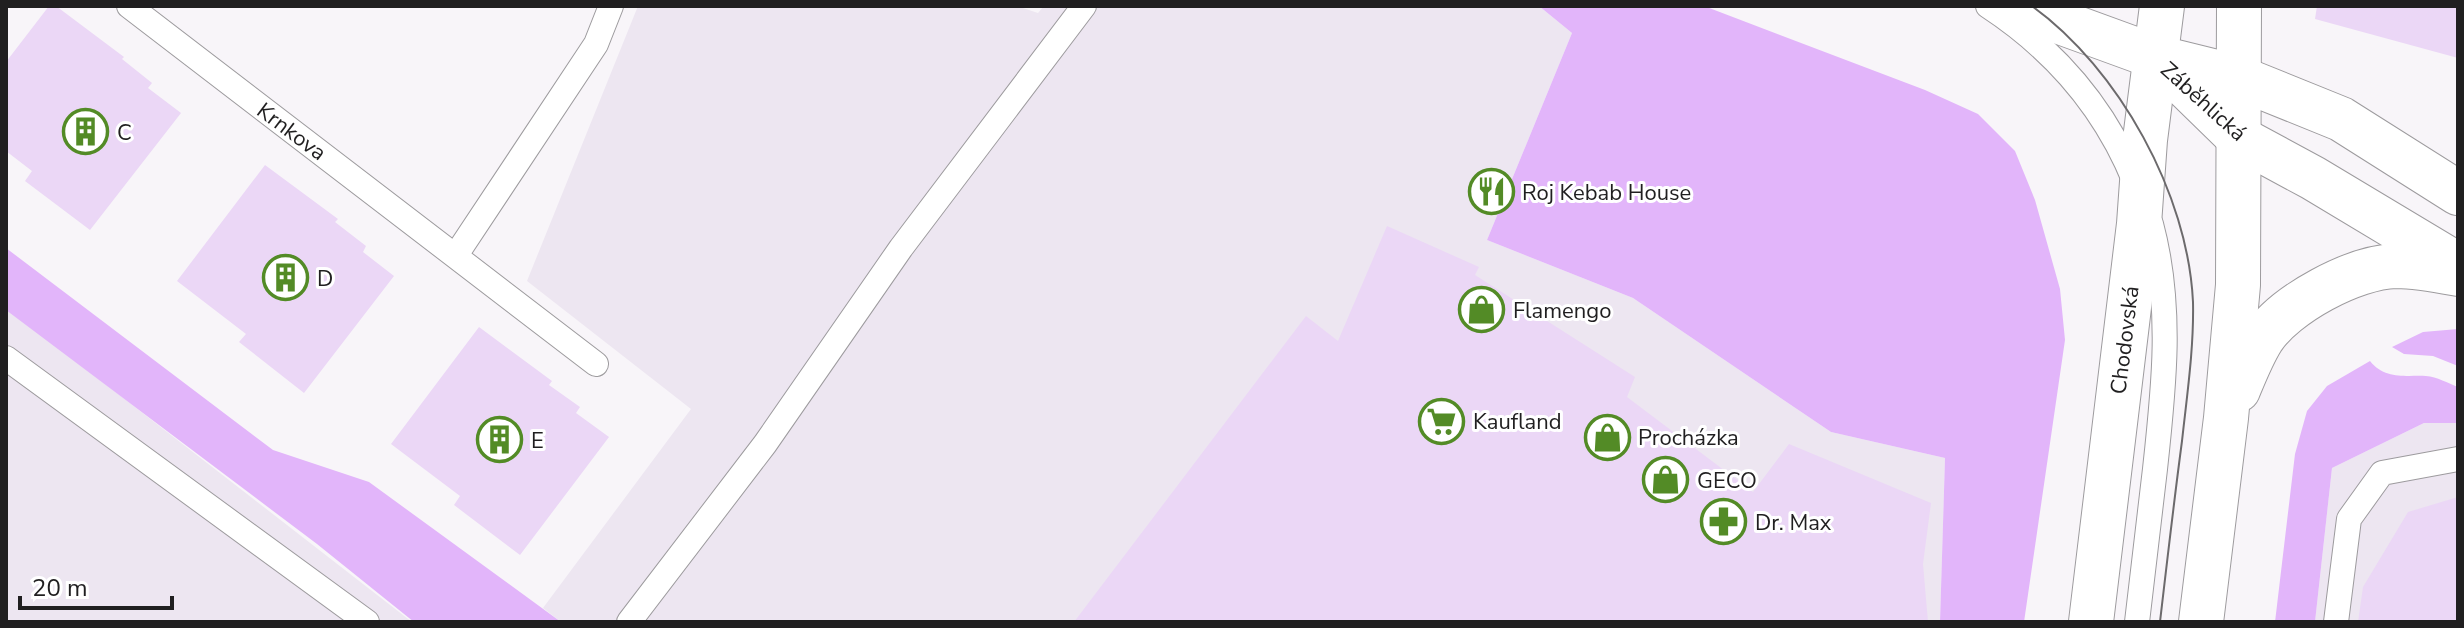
<svg xmlns="http://www.w3.org/2000/svg" width="2464" height="628" font-family="'Nunito Sans',sans-serif">
	<style>
		.built { fill: #ede6f1 }
		.green { fill: #e2b5fa }
		.building { fill: #ebd7f6 }
		.lines { fill: none; stroke-linecap: round; stroke-linejoin: round }
		.lane-casing { stroke: #9d9b9e; stroke-width: 26 }
		.secondary-casing { stroke: #9d9b9e; stroke-width: 46 }
		.lane { stroke: #fff; stroke-width: 24 }
		.secondary { stroke: #fff; stroke-width: 44 }
		.tram { stroke: #6c6a6c; stroke-width: 2 }
		.labels { text-anchor: middle; stroke-width: 6; stroke-linejoin: round; paint-order: stroke }
		.street-label { font-size: 22px; fill: #201f20; stroke: #fff }
		.poi-label { font-size: 22px; fill: #201f20; stroke: #fff; text-anchor: start }
	</style>
	<rect width="100%" height="100%" fill="#f8f5f9"/>
	<g class="built">
		<polygon points="638,6 1017,6 1038,13 1044,6 1539,6 1572,33 1487,240 1633,298 1831,432 1945,458 1940,622 561,622 543,608 691,409 527,281"/>
		<polygon points="6,307 412,622 6,622"/>
		<polygon points="2424,423 2458,423 2458,622 2315,622 2332,468"/>
	</g>
	<g class="green">
		<polygon points="1539,6 1704,6 1925,90 1978,114 2015,151 2035,200 2060,289 2065,340 2024,622 1940,622 1945,458 1831,432 1633,298 1487,240 1572,33"/>
		<polygon points="6,248 273,450 369,482 561,622 414,622 317,544 6,310"/>
		<polygon points="2458,329 2458,366 2433,356 2404,354 2392,347 2423,332"/>
		<path d="M 2370,361 C 2385,380 2406,375 2426,376 C 2437,377 2448,383 2458,387 L 2458,423 L 2424,423 L 2332,468 L 2315,622 L 2275,622 L 2295,454 L 2307,411 L 2327,386 Z"/>
	</g>
	<g class="building">
		<polygon points="49,6 56,6 124,57 122,59 152,83 148,88 181,113 90,230 25,181 32,171 6,151 6,62"/>
		<polygon points="2317,6 2458,6 2458,58 2315,19"/>
		<polygon points="265,165 338,219 335,222 366,246 363,252 394,276 304,393 239,342 246,334 177,281"/>
		<polygon points="1387,226 1479,267 1475,275 1635,377 1627,397 1753,492 1789,444 1931,503 1923,564 1928,622 1074,622 1306,316 1338,341"/>
		<polygon points="479,327 552,381 549,385 580,407 576,413 609,437 520,555 454,505 460,496 391,444"/>
		<polygon points="2458,497 2458,622 2358,622 2363,587 2408,512"/>
	</g>
	<g class="lines">
		<defs>
			<g id="lane">
				<polyline points="129,6 596,364"/>
				<path d="M 1988,6 C 2055,50 2105,108 2135,182"/>
				<polyline points="456,255 596,44 611,6"/>
				<polyline points="6,358 367,622"/>
				<polyline points="629,622 765,444 901,248 1084,6"/>
				<path d="M 2137,622 C 2143,571 2149,520 2155,469 C 2164,387 2173,306 2151,224"/>
				<polyline points="2336,622 2349,519 2382,473 2458,459"/>
			</g>
			<g id="secondary">
				<polyline points="2024,6 2049,18 2156,57 2237,77 2341,119 2458,193"/>
				<polyline points="2158,59 2239,138 2313,178 2458,265"/>
				<path d="M 2238,390 C 2245,373 2252,355 2262,339 C 2285,304 2354,267 2396,266 C 2417,266 2437,270 2458,274"/>
				<polyline points="2091,622 2139,224 2145,140 2162,6"/>
				<polyline points="2201,622 2226,418 2238,285 2239,6"/>
			</g>
		</defs>
		<use href="#lane" class="lane-casing"/>
		<use href="#secondary" class="secondary-casing"/>
		<use href="#lane" class="lane"/>
		<use href="#secondary" class="secondary"/>
		<path class="tram" d="M 2032,6 C 2119,69 2188,194 2193,302 C 2194,348 2187,395 2182,441 C 2174,501 2167,562 2160,622"/>
	</g>
	<defs>
		<symbol id="building-ring" viewBox="-11 -11 22 22"><circle r="9.5" fill="#fff" stroke="#538b26" stroke-width="1.5"/><path d="M-4-6H4V6H1V3H-1V6H-4ZM-2.5-4.3h1.7v1.8h-1.7ZM.8-4.3h1.7v1.8H.8ZM-2.5-1h1.7V.8h-1.7ZM.8-1h1.7V.8H.8Z" fill="#538b26"/></symbol>
		<symbol id="restaurant-ring" viewBox="-11 -11 22 22"><circle r="9.5" fill="#fff" stroke="#538b26" stroke-width="1.5"/><path d="M-5-6h1v4h1v-4h1v4h1v-4h1v5L-1.5 .5V6h-2V.5L-5-1ZM5-6V6H3V1.5H1.5Q1.5-4 5-6Z" fill="#538b26"/></symbol>
		<symbol id="shop-ring" viewBox="-11 -11 22 22"><circle r="9.5" fill="#fff" stroke="#538b26" stroke-width="1.5"/><path d="M-5-2.5h2.3a2.7 3.5 0 0 1 5.4 0H5L5.5 6h-11ZM-1.5-2.5h3a1.5 2.3 0 0 0-3 0Z" fill="#538b26"/></symbol>
		<symbol id="supermarket-ring" viewBox="-11 -11 22 22"><circle r="9.5" fill="#fff" stroke="#538b26" stroke-width="1.5"/><path d="M-6-5.5h2.5l.6 2H6L4.5 2H-2.5L-4.4-4H-6ZM-1.5 3.2a1.3 1.3 0 1 0 .1 0ZM3 3.2a1.3 1.3 0 1 0 .1 0Z" fill="#538b26"/></symbol>
		<symbol id="pharmacy-ring" viewBox="-11 -11 22 22"><circle r="9.5" fill="#fff" stroke="#538b26" stroke-width="1.5"/><path d="M-2-6h4v4h4v4h-4v4h-4v-4h-4v-4h4Z" fill="#538b26"/></symbol>
	</defs>
	<g fill-rule="evenodd">
		<use href="#building-ring" x="60" y="106" width="51" height="51"/>
		<use href="#restaurant-ring" x="1466" y="166" width="51" height="51"/>
		<use href="#building-ring" x="260" y="252" width="51" height="51"/>
		<use href="#shop-ring" x="1456" y="284" width="51" height="51"/>
		<use href="#supermarket-ring" x="1416" y="396" width="51" height="51"/>
		<use href="#shop-ring" x="1582" y="412" width="51" height="51"/>
		<use href="#building-ring" x="474" y="414" width="51" height="51"/>
		<use href="#shop-ring" x="1640" y="454" width="51" height="51"/>
		<use href="#pharmacy-ring" x="1698" y="496" width="51" height="51"/>
	</g>
	<g class="labels">
		<g class="street-label">
			<text transform="translate(2204 101) rotate(42)" y="8">Záběhlická</text>
			<text transform="translate(292 131) rotate(37)" y="8">Krnkova</text>
			<text transform="translate(2124 340) rotate(-83)" y="8">Chodovská</text>
		</g>
		<g class="poi-label">
			<text x="117" y="140">C</text>
			<text x="1522" y="200">Roj Kebab House</text>
			<text x="317" y="286">D</text>
			<text x="1513" y="318">Flamengo</text>
			<text x="1473" y="429">Kaufland</text>
			<text x="1638" y="445">Procházka</text>
			<text x="531" y="448">E</text>
			<text x="1697" y="488">GECO</text>
			<text x="1755" y="530">Dr. Max</text>
		</g>
	</g>
	<rect width="2464" height="628" fill="none" stroke="#201f20" stroke-width="16"/>
	<path d="M20 596v12h152v-12" fill="none" stroke="#201f20" stroke-width="4"/>
	<text x="32" y="596" font-size="24" fill="#201f20" stroke="#ffffff" stroke-width="6" paint-order="stroke">20 m</text>
</svg>
